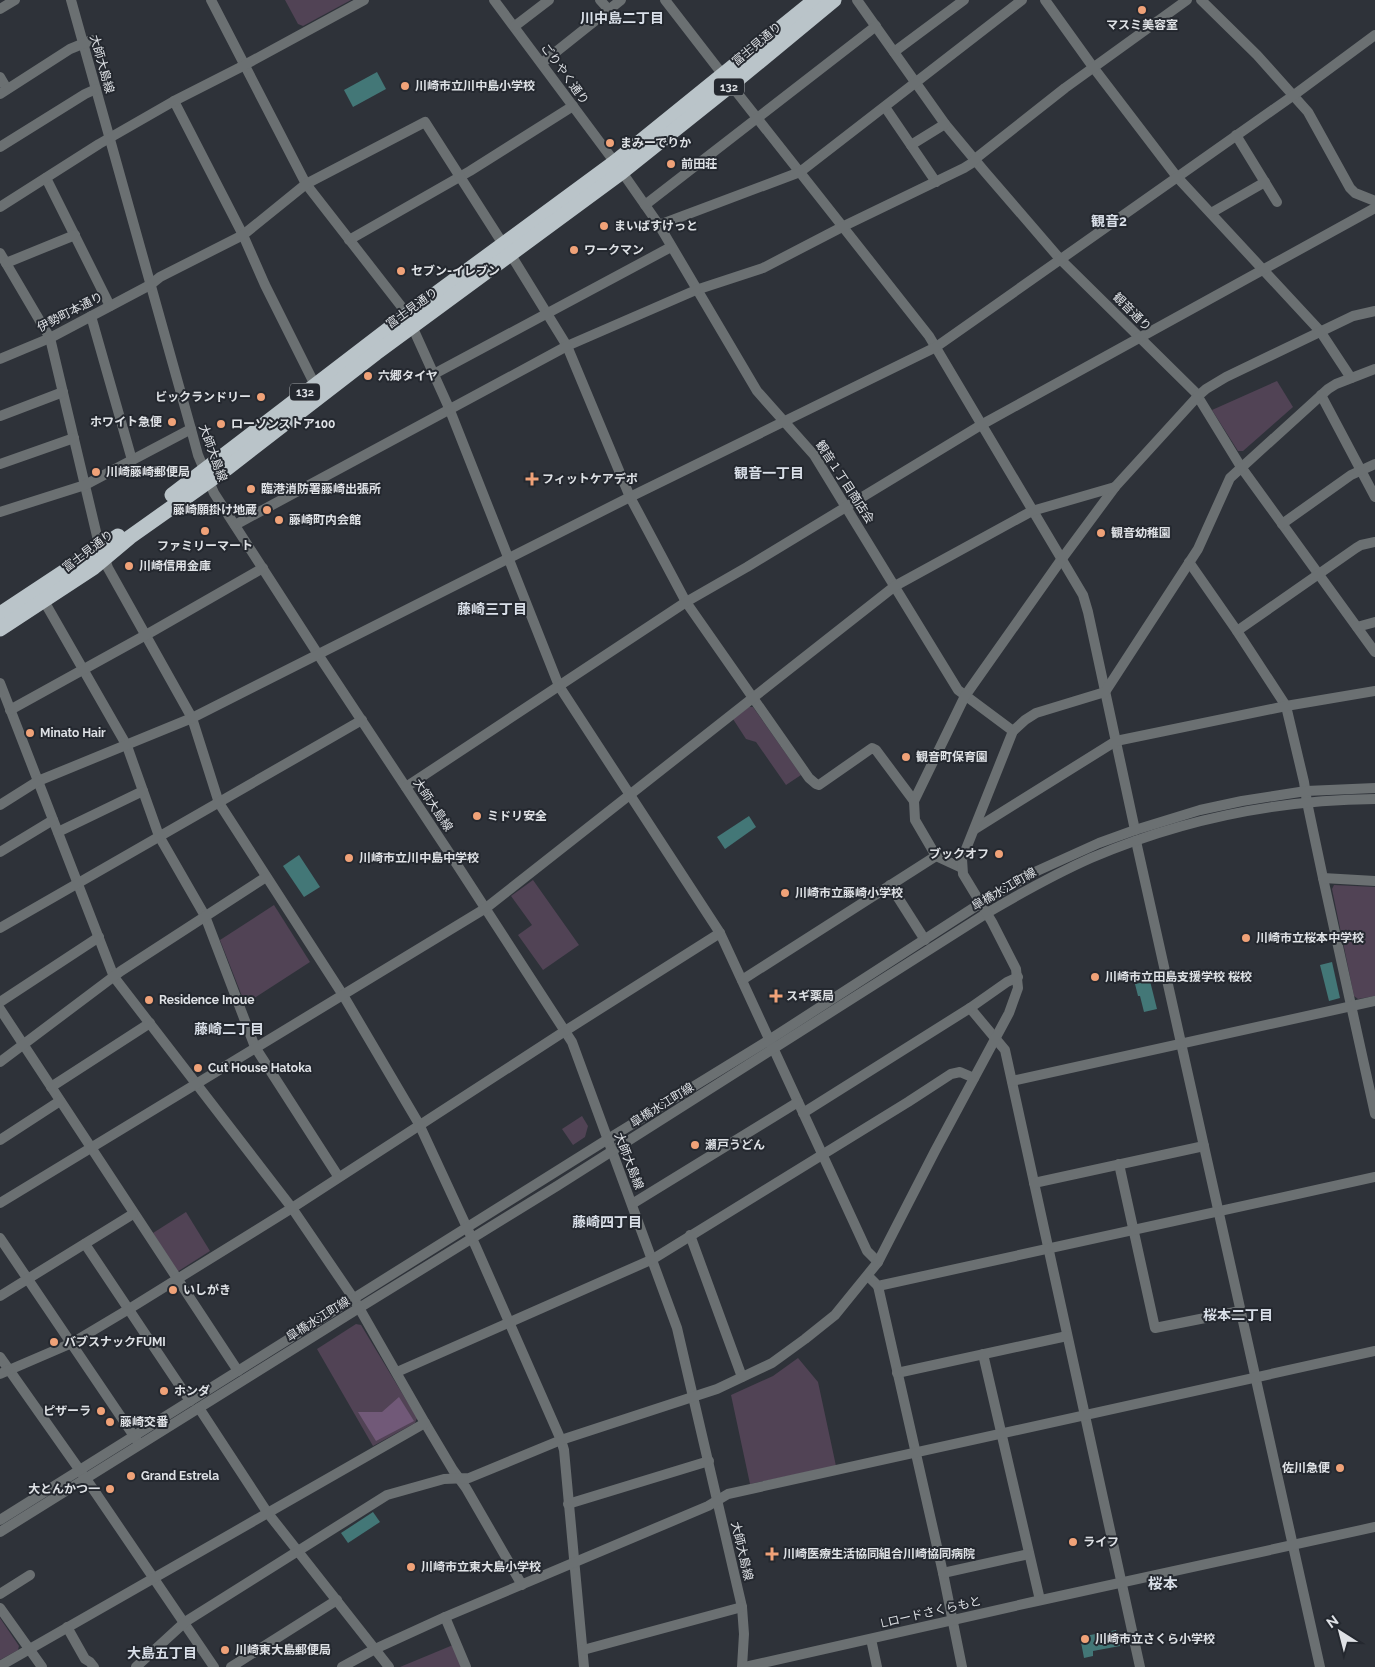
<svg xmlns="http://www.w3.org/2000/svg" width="1375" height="1667" font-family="Raleway,'Noto Sans JP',sans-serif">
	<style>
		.green { fill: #514355 }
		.forest { fill: #715978 }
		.water { fill: #437777 }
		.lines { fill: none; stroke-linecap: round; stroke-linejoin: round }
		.minor { stroke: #6b7072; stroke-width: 10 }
		.highway { stroke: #bac4c9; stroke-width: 15 }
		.poi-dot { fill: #f0a278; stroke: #24282f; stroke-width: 2 }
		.labels { text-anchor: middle; stroke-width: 4; stroke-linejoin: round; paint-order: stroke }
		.shield { fill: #24282f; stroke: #a6aaae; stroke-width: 1 }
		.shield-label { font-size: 11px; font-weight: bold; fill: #dee1e5 }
		.poi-label { font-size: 12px; font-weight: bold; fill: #dee1e5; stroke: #24282f; text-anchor: start }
		.street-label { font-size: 12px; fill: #dee1e5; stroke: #24282f }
		.neighbourhood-label { font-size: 14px; font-weight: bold; fill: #d9dfe8; stroke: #24282f }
		.quarter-label { font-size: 15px; font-weight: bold; fill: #d9dfe8; stroke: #24282f }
	</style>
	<rect width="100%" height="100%" fill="#2e3239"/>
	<g class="green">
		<polygon points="285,0 351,0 303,26 298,24"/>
		<polygon points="1277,381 1293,407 1243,451 1238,451 1212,410"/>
		<polygon points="749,707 753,707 801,775 786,785 756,742 746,739 733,719"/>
		<polygon points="533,880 579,945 543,970 518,935 532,925 511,896"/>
		<polygon points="1334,885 1375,887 1375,996 1358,999 1354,996 1332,889"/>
		<polygon points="274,905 310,962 245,1004 220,940"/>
		<polygon points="582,1116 588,1126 585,1137 573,1145 562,1129"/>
		<polygon points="186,1212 210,1251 177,1272 153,1233"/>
		<polygon points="356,1324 361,1325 417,1418 415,1423 373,1446 317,1349"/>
		<polygon points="798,1358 818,1382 836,1466 750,1484 731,1395 773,1376"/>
		<polygon points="0,1618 19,1646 18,1650 0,1660"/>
		<polygon points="453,1645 462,1667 400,1667"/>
	</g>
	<polygon class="forest" points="399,1397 414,1421 376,1441 358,1412 382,1412"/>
	<g class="water">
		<polygon points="377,72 386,89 353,107 344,90"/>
		<polygon points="749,816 756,827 725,849 717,837"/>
		<polygon points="299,855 320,887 304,897 283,866"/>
		<polygon points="1332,962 1340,998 1329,1001 1320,965"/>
		<polygon points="1150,981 1157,1009 1144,1012 1140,996 1138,996 1135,984"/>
		<polygon points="373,1512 380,1522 348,1543 341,1533"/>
		<polygon points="1116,1630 1120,1646 1093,1651 1093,1656 1084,1658 1080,1637"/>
	</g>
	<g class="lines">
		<g class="minor">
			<polyline points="71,0 191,429 198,455 214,493 323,662 452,857 572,1042 677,1328 742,1607 744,1634 742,1667"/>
			<polyline points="211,0 306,184 401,306 407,315 449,408 559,686 720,933 867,1251 878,1262"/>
			<polyline points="494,0 622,172 659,225 757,391 814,455 958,690 1013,731"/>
			<polyline points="600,0 609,10"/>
			<polyline points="665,0 723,75"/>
			<polyline points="857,0 945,124 985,172 1060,259 1195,392 1241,467 1375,652"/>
			<polyline points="1045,0 1093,67 1177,177 1320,331 1351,378"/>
			<polyline points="1201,0 1257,55 1308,112 1350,188 1355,193 1375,201"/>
			<polyline points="0,9 15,0"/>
			<polyline points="515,26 549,0"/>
			<polyline points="894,52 964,0"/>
			<polyline points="542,63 621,0"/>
			<polyline points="0,77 7,89"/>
			<polyline points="731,85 929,336 1083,595 1088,612 1135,830"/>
			<polyline points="0,94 70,49 92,40"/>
			<polyline points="174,101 243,235 265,285 315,385"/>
			<polyline points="885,107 936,182"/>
			<polyline points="1236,135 1277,202"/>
			<polyline points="911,145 945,124"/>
			<polyline points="0,147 85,94 96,89"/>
			<polyline points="46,178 110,306"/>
			<polyline points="645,205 876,26"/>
			<polyline points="0,207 99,144 174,101 239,68 364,0"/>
			<polyline points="1211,213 1265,182"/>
			<polyline points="659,225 800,172 1022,0"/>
			<polyline points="349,240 470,171 573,106"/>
			<polyline points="0,253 50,338 97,536 108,568 192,718 219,803 343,995 419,1124 476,1247 561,1440 564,1450 584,1667"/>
			<polyline points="511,255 567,346 630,497 686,602 809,778 816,784 819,785 872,748 876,750 914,801"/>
			<polyline points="6,263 75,235"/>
			<polyline points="91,316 132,460"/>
			<polyline points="0,359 50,338 150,285 160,277 243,235 306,184 425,122 503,244"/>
			<polyline points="434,374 671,247"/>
			<polyline points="1321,395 1375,497"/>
			<polyline points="0,416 63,392"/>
			<polyline points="0,464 74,438"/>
			<polyline points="0,512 85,485 191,429"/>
			<polyline points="1282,524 1351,475 1375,464"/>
			<polyline points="235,525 567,346 696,290 763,268 844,226 964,168 972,163 975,159 1065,88 1187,0"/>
			<polyline points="1189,562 1237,631 1286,706 1304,782 1307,802 1323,878 1375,1114"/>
			<polyline points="44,601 127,746 159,836 205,916 255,1047 338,1176"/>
			<polyline points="1357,627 1375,622"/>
			<polyline points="1237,631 1356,548 1361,545 1375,542"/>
			<polyline points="0,683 114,977 292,1208 354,1299 425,1423 453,1470 466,1488 522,1585"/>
			<polyline points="10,710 153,631 263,568"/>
			<polyline points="406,787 686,602 747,567 981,425 1375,208"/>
			<polyline points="0,805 38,781 192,718 630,497 936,347 1294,95 1375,35"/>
			<polyline points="975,829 1116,741 1286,706 1375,691"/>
			<polyline points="58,832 143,791"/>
			<polyline points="1136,841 1320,1667"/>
			<polyline points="0,852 53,820"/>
			<polyline points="962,868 936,856 915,820 914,801 965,696 1061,560 1115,487 1198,396 1206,389 1226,377 1353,316 1375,311"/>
			<polyline points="1323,878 1375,881"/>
			<polyline points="890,885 925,940"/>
			<polyline points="0,928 362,720"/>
			<polyline points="742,980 936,856"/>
			<polyline points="0,1002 99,937"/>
			<polyline points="970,1008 1005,1050 1140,1667"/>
			<polyline points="0,1009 238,1371"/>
			<polyline points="0,1062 121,971 266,877"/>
			<polyline points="1012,1081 1375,1001"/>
			<polyline points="51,1087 150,1023"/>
			<polyline points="803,1113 970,1008 1007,982 1018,977"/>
			<polyline points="0,1140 60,1101"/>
			<polyline points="1119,1164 1155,1328 1240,1311"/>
			<polyline points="1034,1183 1204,1146"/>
			<polyline points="0,1203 486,908 895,586 1032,511 1115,487"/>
			<polyline points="632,1204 798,1102"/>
			<polyline points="690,1235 742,1377"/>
			<polyline points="0,1238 138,1442"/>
			<polyline points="85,1244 190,1401"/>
			<polyline points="868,1276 878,1286 1375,1177"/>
			<polyline points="878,1286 943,1573 962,1667"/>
			<polyline points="0,1296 133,1214"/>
			<polyline points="983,1354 1040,1600"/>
			<polyline points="0,1357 93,1489 214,1667"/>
			<polyline points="397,1372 653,1259 908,1102 951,1074 960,1072 974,1078"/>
			<polyline points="897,1373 1067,1336"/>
			<polyline points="0,1374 72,1343 129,1309 292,1208 565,1031 720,933"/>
			<polyline points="199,1408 267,1512 389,1667"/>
			<polyline points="568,1504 709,1461"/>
			<polyline points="0,1520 608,1139 769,1040 981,903 1037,871 1099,843 1135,830 1200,810 1242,801 1306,791 1375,788"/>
			<path d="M 0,1532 L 359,1308 L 557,1186 L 987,913 C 1021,893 1055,874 1091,858 C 1180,820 1278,800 1375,799"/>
			<polyline points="943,1573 1029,1554"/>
			<polyline points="0,1594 30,1575"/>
			<polyline points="0,1608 42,1667"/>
			<polyline points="445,1617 466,1667"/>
			<polyline points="67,1627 85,1659 90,1662 94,1667"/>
			<polyline points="871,1639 877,1667"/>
			<polyline points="583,1650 742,1607"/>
			<polyline points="0,1666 425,1423"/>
			<polyline points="136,1667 185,1622 387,1495 444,1479 469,1478 561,1440 717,1389 772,1363 805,1339 835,1315 878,1262 935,1151 1009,1013 1018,988 1016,969 992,922 963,874 962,859 1013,731 1025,720 1036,713 1105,692 1198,549 1230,478 1328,389 1336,384 1375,369"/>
			<polyline points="231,1667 337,1600"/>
			<polyline points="342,1667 375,1649 445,1617 708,1506 728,1494 1375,1351"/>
			<polyline points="745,1667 1037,1601 1375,1527"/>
		</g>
		<g class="highway">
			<polyline points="172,495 407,315 615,162 815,0"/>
			<polyline points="0,614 118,536"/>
			<polyline points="0,629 93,568 130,537 226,469 376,353 622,172 731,85 834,0"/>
		</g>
	</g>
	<g class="poi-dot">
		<circle cx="1142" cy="10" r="5"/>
		<circle cx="405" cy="86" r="5"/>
		<circle cx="610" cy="143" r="5"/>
		<circle cx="671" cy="164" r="5"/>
		<circle cx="604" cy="226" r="5"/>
		<circle cx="574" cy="250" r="5"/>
		<circle cx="401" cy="271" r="5"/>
		<circle cx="368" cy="376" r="5"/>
		<circle cx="261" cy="397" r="5"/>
		<circle cx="172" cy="422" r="5"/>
		<circle cx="221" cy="424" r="5"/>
		<circle cx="96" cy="472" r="5"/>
		<path d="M529.5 471.5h5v5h5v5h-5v5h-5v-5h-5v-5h5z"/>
		<circle cx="251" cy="489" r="5"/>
		<circle cx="267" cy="510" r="5"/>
		<circle cx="279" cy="520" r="5"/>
		<circle cx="205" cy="531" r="5"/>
		<circle cx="1101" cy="533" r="5"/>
		<circle cx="129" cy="566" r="5"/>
		<circle cx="30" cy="733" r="5"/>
		<circle cx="906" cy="757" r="5"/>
		<circle cx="477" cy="816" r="5"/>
		<circle cx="999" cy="854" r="5"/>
		<circle cx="349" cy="858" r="5"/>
		<circle cx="785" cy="893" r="5"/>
		<circle cx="1246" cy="938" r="5"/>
		<circle cx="1095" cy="977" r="5"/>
		<path d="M773.5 988.5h5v5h5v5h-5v5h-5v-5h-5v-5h5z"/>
		<circle cx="149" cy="1000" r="5"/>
		<circle cx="198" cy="1068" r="5"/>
		<circle cx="695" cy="1145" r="5"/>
		<circle cx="173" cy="1290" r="5"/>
		<circle cx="54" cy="1342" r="5"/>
		<circle cx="164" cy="1391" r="5"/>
		<circle cx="101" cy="1411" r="5"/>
		<circle cx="110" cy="1422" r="5"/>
		<circle cx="1340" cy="1468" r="5"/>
		<circle cx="131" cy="1476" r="5"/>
		<circle cx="110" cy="1489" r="5"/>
		<circle cx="1073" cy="1542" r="5"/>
		<path d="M769.5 1546.5h5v5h5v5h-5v5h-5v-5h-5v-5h5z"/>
		<circle cx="411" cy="1567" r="5"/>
		<circle cx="1085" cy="1639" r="5"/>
		<circle cx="225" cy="1650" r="5"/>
	</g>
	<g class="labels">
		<g class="shield">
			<rect x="714" y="78.5" width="30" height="17" rx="4"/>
			<rect x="290" y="383.5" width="30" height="17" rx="4"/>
		</g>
		<g class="shield-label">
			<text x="729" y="91">132</text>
			<text x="305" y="396">132</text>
		</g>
		<g class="poi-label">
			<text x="1142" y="29" text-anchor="middle">マスミ美容室</text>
			<text x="415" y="90">川崎市立川中島小学校</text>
			<text x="620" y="147">まみーでりか</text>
			<text x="681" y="168">前田荘</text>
			<text x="614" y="230">まいばすけっと</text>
			<text x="584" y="254">ワークマン</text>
			<text x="411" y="275">セブン-イレブン</text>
			<text x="378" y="380">六郷タイヤ</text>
			<text x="251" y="401" text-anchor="end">ビックランドリー</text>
			<text x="162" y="426" text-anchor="end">ホワイト急便</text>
			<text x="231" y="428">ローソンストア100</text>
			<text x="106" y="476">川崎藤崎郵便局</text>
			<text x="542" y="483">フィットケアデポ</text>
			<text x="261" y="493">臨港消防署藤崎出張所</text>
			<text x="257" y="514" text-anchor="end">藤崎願掛け地蔵</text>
			<text x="289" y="524">藤崎町内会館</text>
			<text x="1111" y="537">観音幼稚園</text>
			<text x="205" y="550" text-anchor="middle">ファミリーマート</text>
			<text x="139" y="570">川崎信用金庫</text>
			<text x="40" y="737">Minato Hair</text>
			<text x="916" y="761">観音町保育園</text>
			<text x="487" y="820">ミドリ安全</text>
			<text x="989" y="858" text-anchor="end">ブックオフ</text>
			<text x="359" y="862">川崎市立川中島中学校</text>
			<text x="795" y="897">川崎市立藤崎小学校</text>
			<text x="1256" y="942">川崎市立桜本中学校</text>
			<text x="1105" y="981">川崎市立田島支援学校 桜校</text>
			<text x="786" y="1000">スギ薬局</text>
			<text x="159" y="1004">Residence Inoue</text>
			<text x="208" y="1072">Cut House Hatoka</text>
			<text x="705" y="1149">瀬戸うどん</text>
			<text x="183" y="1294">いしがき</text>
			<text x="64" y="1346">バブスナックFUMI</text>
			<text x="174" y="1395">ホンダ</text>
			<text x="91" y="1415" text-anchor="end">ピザーラ</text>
			<text x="120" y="1426">藤崎交番</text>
			<text x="1330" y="1472" text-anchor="end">佐川急便</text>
			<text x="141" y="1480">Grand Estrela</text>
			<text x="100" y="1493" text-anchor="end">大とんかつ一</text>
			<text x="1083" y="1546">ライフ</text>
			<text x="783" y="1558">川崎医療生活協同組合川崎協同病院</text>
			<text x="421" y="1571">川崎市立東大島小学校</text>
			<text x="1095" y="1643">川崎市立さくら小学校</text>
			<text x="235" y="1654">川崎東大島郵便局</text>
		</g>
		<g class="street-label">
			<text transform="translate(757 44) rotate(-40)" y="4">富士見通り</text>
			<text transform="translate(102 64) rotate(74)" y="4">大師大島線</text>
			<text transform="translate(565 74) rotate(54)" y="4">ごりやく通り</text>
			<text transform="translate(412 308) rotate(-36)" y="4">富士見通り</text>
			<text transform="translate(70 312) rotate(-27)" y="4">伊勢町本通り</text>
			<text transform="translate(1132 312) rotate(45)" y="4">観音通り</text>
			<text transform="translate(213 453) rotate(70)" y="4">大師大島線</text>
			<text transform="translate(845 482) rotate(57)" y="4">観音１丁目商店会</text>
			<text transform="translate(88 551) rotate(-37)" y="4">富士見通り</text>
			<text transform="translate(433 805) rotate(56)" y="4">大師大島線</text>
			<text transform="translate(1004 889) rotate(-30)" y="4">皐橋水江町線</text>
			<text transform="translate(662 1105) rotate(-32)" y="4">皐橋水江町線</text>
			<text transform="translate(629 1161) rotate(69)" y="4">大師大島線</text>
			<text transform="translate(318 1319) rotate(-32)" y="4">皐橋水江町線</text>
			<text transform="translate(742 1551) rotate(77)" y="4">大師大島線</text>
			<text transform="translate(931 1612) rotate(-13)" y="4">Lロードさくらもと</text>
		</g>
		<g class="neighbourhood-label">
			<text x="622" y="23">川中島二丁目</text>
			<text x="1109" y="226">観音2</text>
			<text x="769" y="478">観音一丁目</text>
			<text x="492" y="614">藤崎三丁目</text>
			<text x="229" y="1034">藤崎二丁目</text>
			<text x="607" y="1227">藤崎四丁目</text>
			<text x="1238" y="1320">桜本二丁目</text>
			<text x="162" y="1658">大島五丁目</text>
		</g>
		<g class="quarter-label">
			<text x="1163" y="1589">桜本</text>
		</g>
	</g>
	<g transform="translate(1340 1632) rotate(324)" stroke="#24282f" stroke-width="4" paint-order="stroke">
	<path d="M0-4L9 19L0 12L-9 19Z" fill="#dee1e5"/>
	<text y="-8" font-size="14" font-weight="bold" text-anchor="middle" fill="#dee1e5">N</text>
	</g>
</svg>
